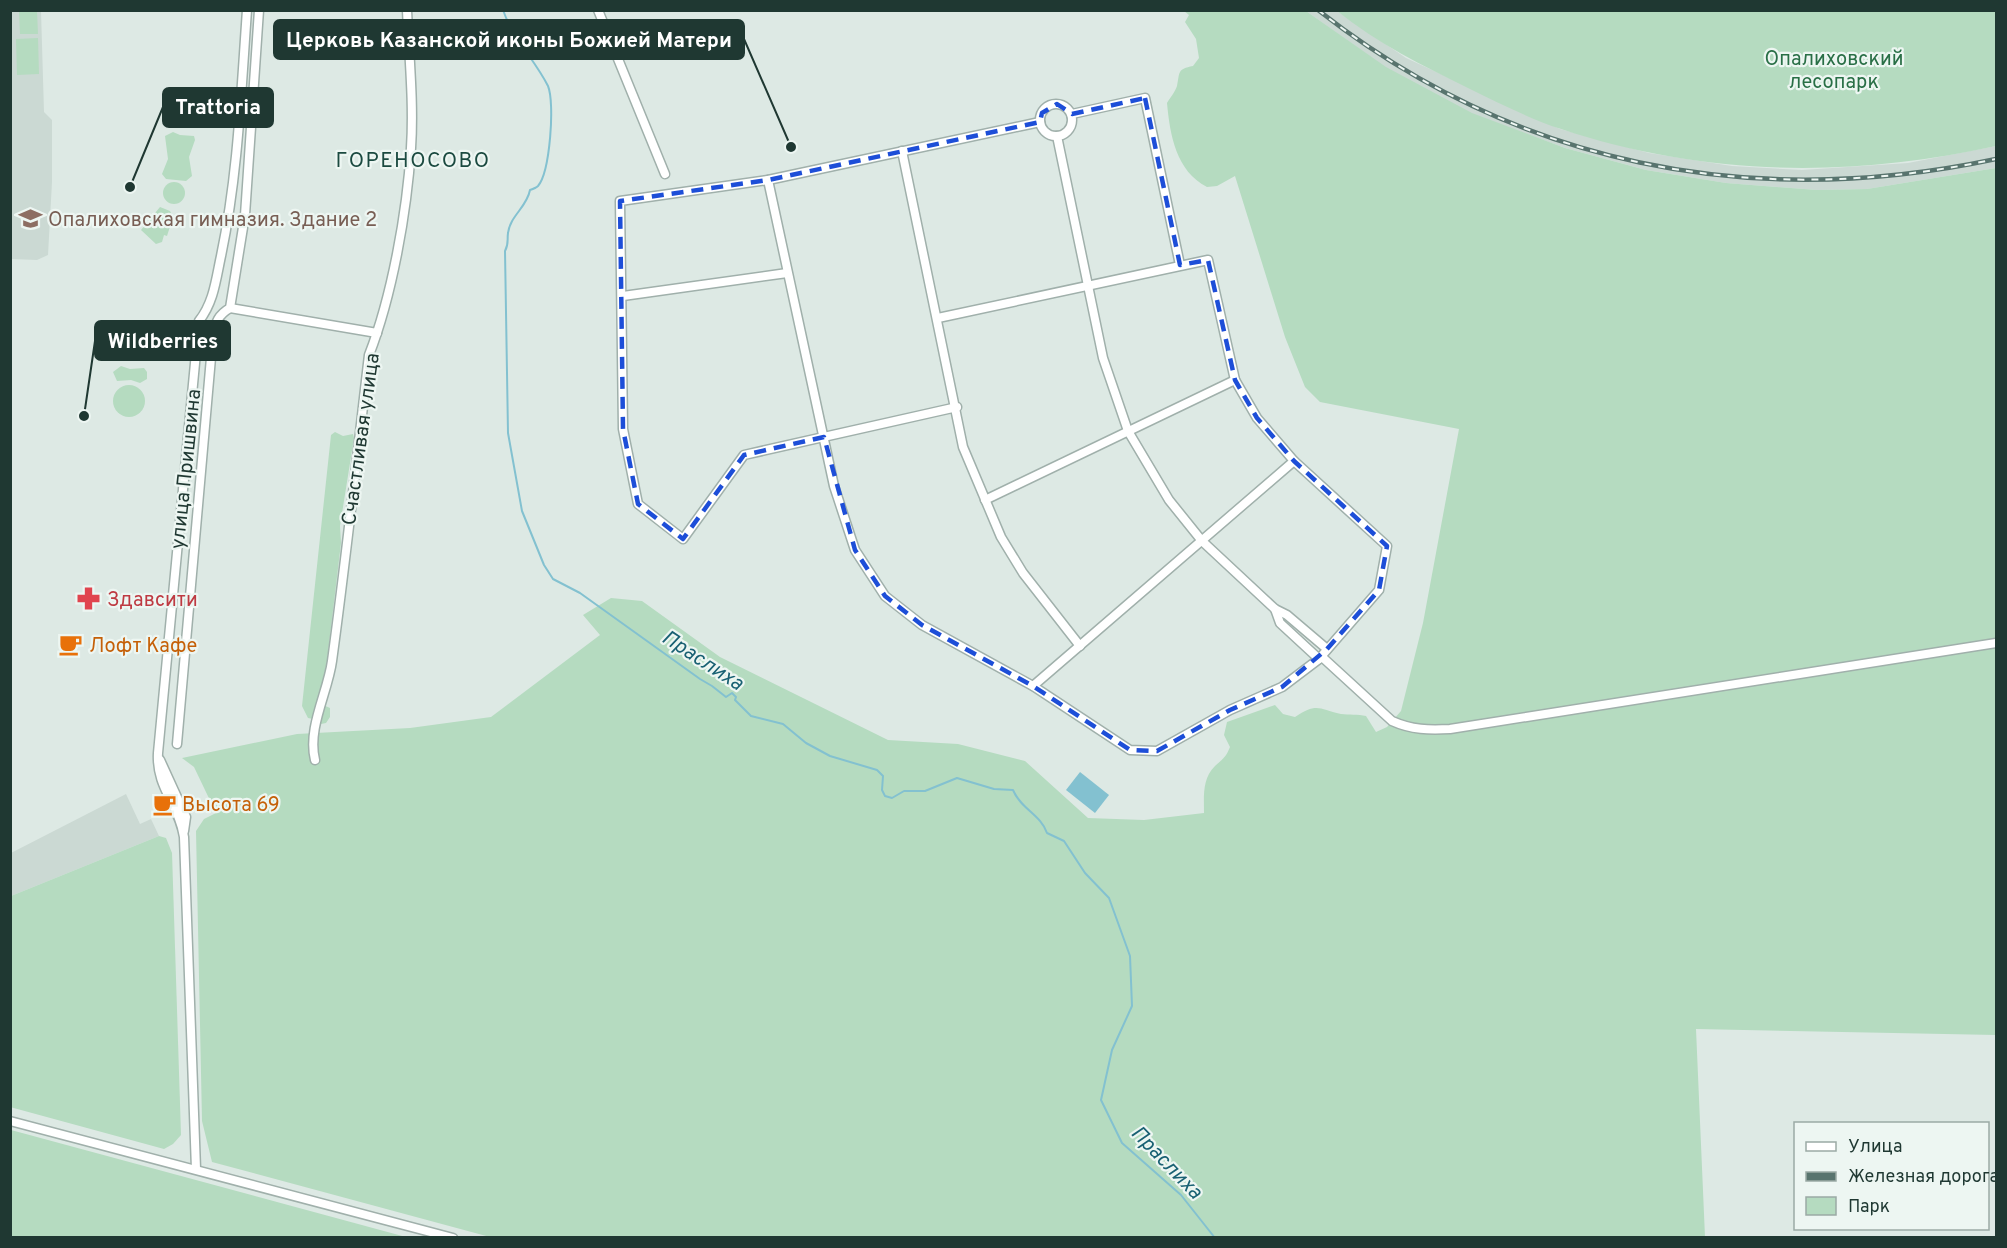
<svg xmlns="http://www.w3.org/2000/svg" width="2007" height="1248" font-family="Overpass,sans-serif">
	<style>
		.built { fill: #cbd9d3 }
		.green { fill: #b5dbc0 }
		.water { fill: #83c1d0 }
		.lines { fill: none; stroke-linecap: round; stroke-linejoin: round }
		.stream { stroke: #83c1d0; stroke-width: 2 }
		.street-casing { stroke: #a0b0ab; stroke-width: 11 }
		.street { stroke: #fff; stroke-width: 8 }
		.rail-casing { stroke: #58746e; stroke-width: 4.5 }
		.rail { stroke: #edf6f2; stroke-width: 2; stroke-dasharray: 7; stroke-linecap: butt }
		.marked { fill: none; stroke: #1d4ed8; stroke-width: 4.5; stroke-dasharray: 12 8; stroke-linejoin: round }
		.labels { text-anchor: middle; stroke-width: 4.5; stroke-linejoin: round; paint-order: stroke }
		.park-label { font-size: 20px; fill: #296f46; stroke: #edf6f2 }
		.education-label { font-size: 20px; fill: #785e54; stroke: #edf6f2; text-anchor: start }
		.street-label { font-size: 20px; fill: #1f3832; stroke: #edf6f2 }
		.health-label { font-size: 20px; fill: #be3a42; stroke: #edf6f2; text-anchor: start }
		.food-label { font-size: 20px; fill: #c56008; stroke: #edf6f2; text-anchor: start }
		.neighbourhood-label { font-size: 21px; letter-spacing: 1.5px; fill: #1b4a40; stroke: #edf6f2 }
		.water-label { font-size: 21px; font-style: italic; fill: #196173; stroke: #edf6f2 }
		.leader { fill: none; stroke: #1f3832; stroke-width: 2 }
		.callout-dot { fill: #1f3832; stroke: #edf6f2; stroke-width: 2 }
		.callout { fill: #1f3832; stroke: #1f3832; stroke-width: 2 }
		.callout-label { font-size: 21px; text-anchor: middle; font-weight: bold; fill: #fff }
	</style>
	<rect width="100%" height="100%" fill="#dde9e4"/>
	<g class="built">
		<polygon points="11,11 41,11 44,112 52,120 52,182 48,255 37,260 11,259"/>
		<polygon points="1306,11 1337,11 1406,58 1560,129 1649,153 1732,166 1802,170 1908,163 1996,146 1996,168 1867,189 1817,190 1726,183 1646,170 1565,148 1472,114 1386,68"/>
		<polygon points="126,794 140,824 151,819 159,836 11,896 11,853"/>
	</g>
	<g class="green">
		<polygon points="19,11 37,11 38,34 20,34"/>
		<path d="M 1184,11 L 1306,11 L 1386,67 L 1472,113 L 1565,148 L 1646,170 L 1726,183 L 1817,190 L 1867,189 L 1996,168 L 1996,1035 L 1696,1029 L 1705,1237 L 490,1237 L 212,1162 L 202,1121 L 196,831 L 204,819 L 216,813 L 194,767 L 182,758 L 297,734 L 410,728 L 491,717 L 600,635 L 583,615 L 611,598 L 642,601 L 720,657 L 888,740 L 958,744 L 1025,761 L 1088,818 L 1144,820 L 1204,813 C 1204,796 1202,779 1215,766 C 1223,759 1226,757 1230,747 L 1224,735 L 1227,722 L 1275,705 L 1283,714 L 1295,717 C 1317,702 1319,709 1341,714 C 1349,715 1358,714 1366,716 L 1376,732 L 1387,727 L 1401,711 L 1423,623 L 1459,429 L 1320,402 L 1305,387 L 1285,337 L 1235,176 L 1217,186 L 1207,187 C 1176,171 1170,135 1167,103 C 1170,98 1175,92 1177,86 C 1180,72 1177,69 1193,66 L 1199,58 L 1196,39 L 1185,22 L 1189,15 Z"/>
		<path d="M 1337,11 L 1996,11 L 1996,146 C 1849,178 1706,177 1561,129 C 1530,119 1499,103 1470,89 C 1423,66 1377,43 1337,11 Z"/>
		<polygon points="38,38 39,74 17,75 16,39"/>
		<polygon points="173,132 180,135 194,136 195,140 189,157 192,176 186,181 166,179 162,174 168,159 165,136"/>
		<circle cx="174" cy="193" r="11"/>
		<polygon points="160,207 170,211 173,217 167,236 164,235 162,242 156,244 141,230"/>
		<polygon points="121,366 130,369 144,368 147,372 147,379 140,383 131,380 117,381 113,372"/>
		<circle cx="129" cy="401" r="16"/>
		<polygon points="335,432 343,436 353,434 354,438 340,526 341,543 327,661 319,699 321,704 330,708 330,717 326,723 321,724 318,720 308,718 302,706 331,435"/>
		<polygon points="159,836 166,838 172,853 181,1135 173,1144 164,1149 10,1107 11,896"/>
		<polygon points="11,1130 406,1237 11,1237"/>
	</g>
	<polygon class="water" points="1080,772 1109,795 1095,813 1066,790"/>
	<g class="lines">
		<path class="stream" d="M 503,10 C 513,39 535,60 548,86 C 555,103 550,172 538,186 C 536,188 533,189 530,190 C 527,207 510,216 508,233 C 507,240 509,244 505,251 L 508,433 L 522,511 L 544,565 L 553,579 L 580,593 L 700,679 L 712,686 L 726,697 L 732,693 L 736,697 L 735,700 L 751,716 L 783,724 L 806,743 L 830,756 L 877,770 L 883,776 L 882,790 L 885,796 L 892,798 L 904,791 L 925,791 L 957,778 L 994,789 L 1013,790 C 1021,809 1041,815 1047,833 L 1064,841 L 1085,873 L 1109,898 L 1130,956 L 1132,1006 L 1112,1050 L 1101,1100 L 1122,1143 L 1181,1195 L 1215,1238"/>
		<defs>
			<g id="street">
				<polyline points="598,10 665,174"/>
				<circle cx="1056" cy="120" r="16"/>
				<polyline points="1072,114 1145,98 1180,265"/>
				<polyline points="1057,136 1103,358 1128,431 1169,500 1202,541 1275,609 1287,615 1327,649"/>
				<polyline points="902,151 963,447 1001,537 1023,573 1080,646"/>
				<polyline points="768,180 834,486 855,550 885,596 922,625 1033,686 1130,750 1157,751 1230,710 1282,687 1319,659 1379,590 1387,546 1294,461 1257,418 1235,380 1208,260 938,318"/>
				<polyline points="623,296 787,273"/>
				<polyline points="230,308 377,333"/>
				<polyline points="957,407 744,455 683,539 638,504 623,429 620,201 768,180 1040,122"/>
				<polyline points="985,500 1235,380"/>
				<polyline points="1275,609 1280,623 1319,659"/>
				<path d="M 1321,656 L 1392,721 C 1412,730 1429,730 1450,729 L 1996,643"/>
				<polyline points="1033,686 1294,461"/>
				<path d="M 177,744 L 213,335 C 216,322 218,315 230,308 L 245,215 L 259,10"/>
				<polyline points="160,760 186,817 184,831"/>
				<path d="M 315,760 C 307,728 328,692 332,661 C 346,559 357,457 369,355 C 392,296 407,212 411,148 C 414,103 409,56 407,10"/>
				<polyline points="10,1121 453,1238"/>
				<path d="M 196,1169 L 184,837 C 179,804 156,788 158,753 L 199,321 C 214,302 216,279 221,256 C 238,175 241,93 247,10"/>
			</g>
		</defs>
		<use href="#street" class="street-casing"/>
		<use href="#street" class="street"/>
		<defs>
			<path id="rail" d="M 1318,10 C 1517,166 1751,211 1996,159"/>
		</defs>
		<use href="#rail" class="rail-casing"/>
		<use href="#rail" class="rail"/>
	</g>
	<path class="marked" d="M 1145,98 L 1180,265 L 1208,260 L 1235,380 L 1257,418 L 1294,461 L 1387,546 L 1379,590 L 1327,649 L 1282,687 L 1230,710 L 1157,751 L 1130,750 L 1033,686 L 922,625 L 885,596 L 855,550 L 824,437 L 744,455 L 683,539 L 638,504 L 623,429 L 620,201 L 768,180 L 1040,122 L 1042,113 L 1057,104 L 1072,114 Z"/>
	<defs>
		<symbol id="school-bare" viewBox="-9 -9 18 18"><path d="M0-5L7-2L0 1L-7-2ZM-4 1L0 2.5L4 1V4Q0 6-4 4Z" fill="#8d6e63" stroke="#edf6f2" stroke-width="2.5" paint-order="stroke"/></symbol>
		<symbol id="pharmacy-bare" viewBox="-9 -9 18 18"><path d="M-2-6h4v4h4v4h-4v4h-4v-4h-4v-4h4Z" fill="#e0444e" stroke="#edf6f2" stroke-width="2.5" paint-order="stroke"/></symbol>
		<symbol id="cafe-bare" viewBox="-9 -9 18 18"><path d="M-5.5-4.5H6V0H3Q3 3.5 0 3.5H-2.5Q-5.5 3.5-5.5 0ZM3-3.2v2h1.7v-2ZM-6 4.5H4V6H-6Z" fill="#e8710a" stroke="#edf6f2" stroke-width="2.5" paint-order="stroke"/></symbol>
	</defs>
	<g fill-rule="evenodd">
		<use href="#school-bare" x="14" y="202" width="33" height="33"/>
		<use href="#pharmacy-bare" x="72" y="582" width="33" height="33"/>
		<use href="#cafe-bare" x="54" y="628" width="33" height="33"/>
		<use href="#cafe-bare" x="148" y="788" width="33" height="33"/>
	</g>
	<g class="labels">
		<g class="park-label">
			<text x="1834" y="65">Опалиховский<tspan x="1834" dy="23">лесопарк</tspan></text>
		</g>
		<g class="education-label">
			<text x="48" y="226">Опалиховская гимназия. Здание 2</text>
		</g>
		<g class="street-label">
			<text transform="translate(360 439) rotate(-82)" y="7">Счастливая улица</text>
			<text transform="translate(185 469) rotate(-84)" y="7">улица Пришвина</text>
		</g>
		<g class="health-label">
			<text x="107" y="606">Здавсити</text>
		</g>
		<g class="food-label">
			<text x="89" y="652">Лофт Кафе</text>
			<text x="182" y="811">Высота 69</text>
		</g>
		<g class="neighbourhood-label">
			<text x="413" y="167">ГОРЕНОСОВО</text>
		</g>
		<g class="water-label">
			<text transform="translate(703 660) rotate(33)" y="7">Праслиха</text>
			<text transform="translate(1167 1162) rotate(46)" y="7">Праслиха</text>
		</g>
	</g>
	<path class="leader" d="M791 147L744 39M130 187L163 107M84 416L95 341"/>
	<g class="callout-dot">
		<circle cx="791" cy="147" r="6"/>
		<circle cx="130" cy="187" r="6"/>
		<circle cx="84" cy="416" r="6"/>
	</g>
	<g class="callout">
		<rect x="274" y="20" width="470" height="39" rx="6"/>
		<rect x="163" y="88" width="110" height="39" rx="6"/>
		<rect x="95" y="321" width="135" height="39" rx="6"/>
	</g>
	<g class="callout-label">
		<text x="509" y="47">Церковь Казанской иконы Божией Матери</text>
		<text x="218" y="114">Trattoria</text>
		<text x="163" y="348">Wildberries</text>
	</g>
	<rect width="2007" height="1248" fill="none" stroke="#1f3832" stroke-width="24"/>
	<rect x="1794" y="1122" width="195" height="108" fill="#edf6f2" stroke="#9baaa5" stroke-width="1.5"/>
	<rect x="1806" y="1142" width="30" height="9" fill="#ffffff" stroke="#9baaa5" stroke-width="1.5"/>
	<text x="1848" y="1152" font-size="18" fill="#1f3832">Улица</text>
	<rect x="1806" y="1172" width="30" height="9" fill="#58746e" stroke="#9baaa5" stroke-width="1.5"/>
	<text x="1848" y="1182" font-size="18" fill="#1f3832">Железная дорога</text>
	<rect x="1806" y="1197" width="30" height="18" fill="#b5dbc0" stroke="#9baaa5" stroke-width="1.5"/>
	<text x="1848" y="1212" font-size="18" fill="#1f3832">Парк</text>
</svg>
